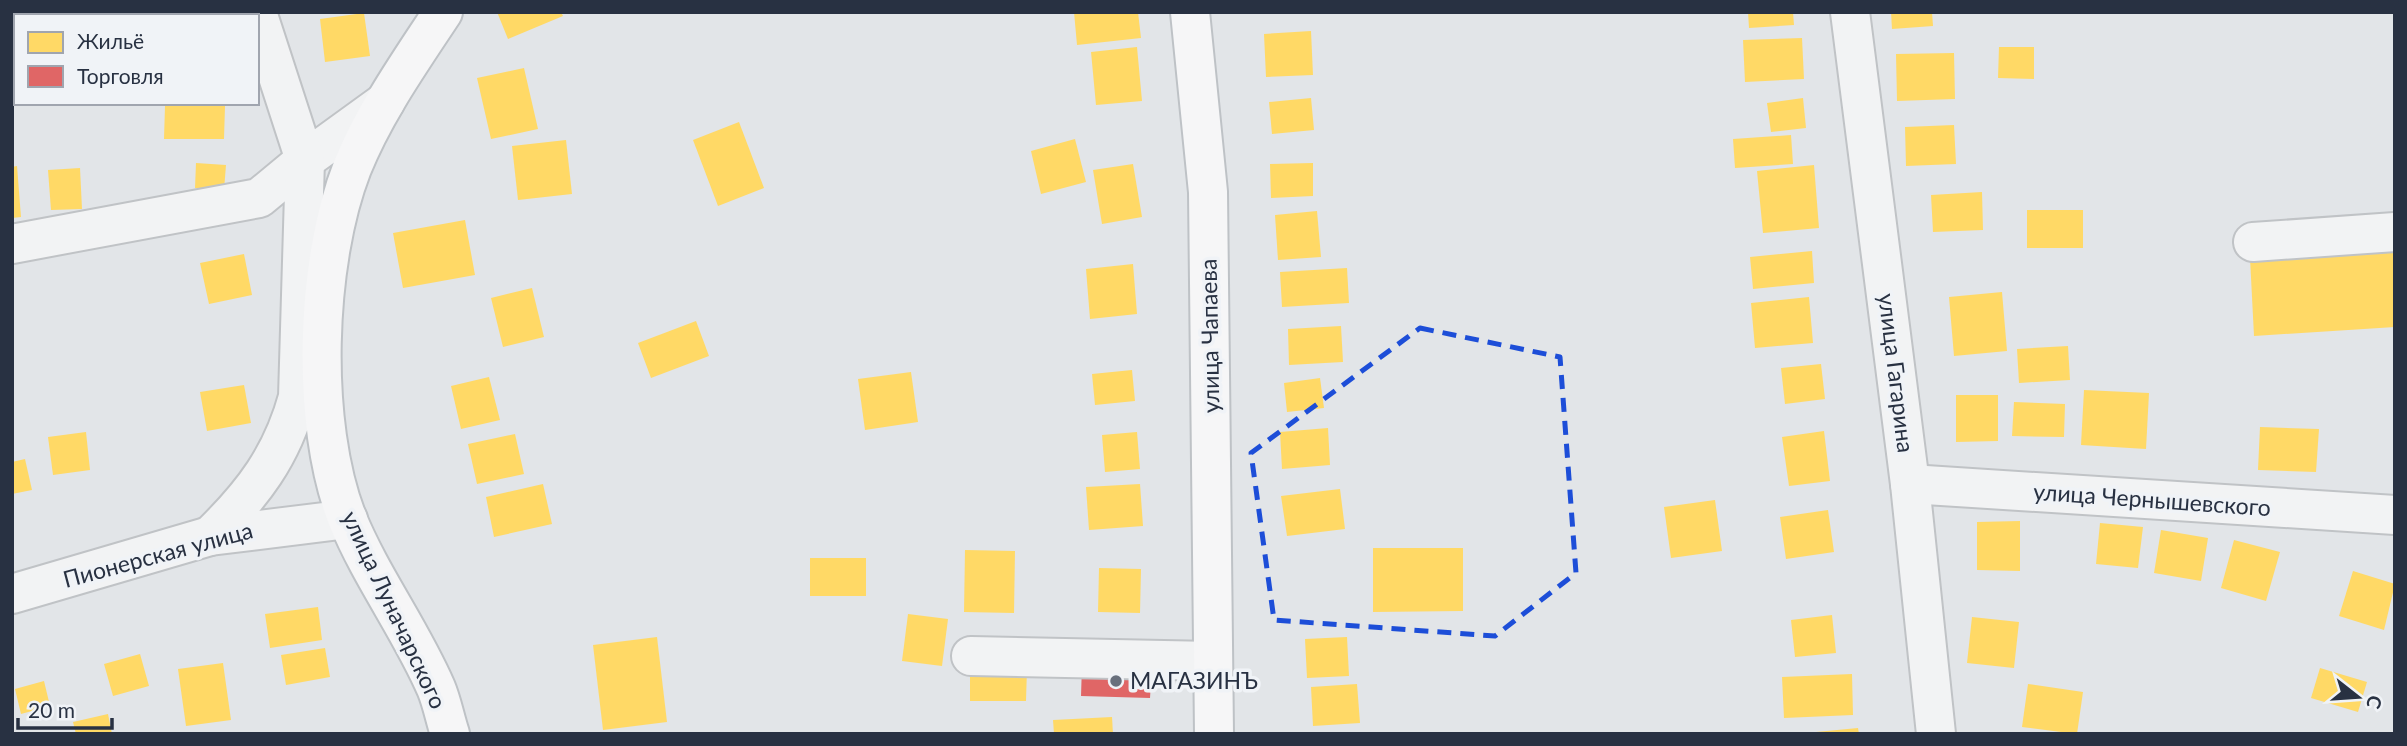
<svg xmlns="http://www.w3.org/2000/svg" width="2407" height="746" font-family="Lato,sans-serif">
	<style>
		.green { fill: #d2dcd3 }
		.homes { fill: #ffd966 }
		.shops { fill: #e06666 }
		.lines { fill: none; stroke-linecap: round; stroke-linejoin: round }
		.minor-casing { stroke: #c0c3c6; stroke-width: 42 }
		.major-casing { stroke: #bec2c6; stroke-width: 42 }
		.minor { stroke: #f2f3f4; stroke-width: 38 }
		.major { stroke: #f6f6f7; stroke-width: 38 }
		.marked { fill: none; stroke: #1d4ed8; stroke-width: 5; stroke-dasharray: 14 9; stroke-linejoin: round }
		.poi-dot { fill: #69707c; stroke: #f0f3f7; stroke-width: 2.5 }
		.labels { text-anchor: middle; stroke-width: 7; stroke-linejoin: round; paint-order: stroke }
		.street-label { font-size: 23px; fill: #283142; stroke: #f0f3f7 }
		.poi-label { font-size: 23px; fill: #283142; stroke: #f0f3f7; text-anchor: start }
	</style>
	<rect width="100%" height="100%" fill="#e2e5e8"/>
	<polygon class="green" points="12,12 145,12 139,16 16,16 16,36 12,37"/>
	<g class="homes">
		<polygon points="497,12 561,12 563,16 508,39"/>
		<polygon points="1074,12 1138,12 1141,38 1077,45"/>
		<polygon points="1748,12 1793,12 1794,25 1749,28"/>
		<polygon points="1891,12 1932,12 1933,26 1892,29"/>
		<polygon points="364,13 370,56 325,62 320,19"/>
		<polygon points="1311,31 1313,75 1266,77 1264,34"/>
		<polygon points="1802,38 1804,79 1745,82 1743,40"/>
		<polygon points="1137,47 1142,101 1096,105 1091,52"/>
		<polygon points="1999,47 2034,47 2034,79 1998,78"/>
		<polygon points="1954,53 1955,99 1897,101 1896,54"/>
		<polygon points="524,68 538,129 491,139 477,78"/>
		<polygon points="1311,98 1314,130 1272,134 1269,102"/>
		<polygon points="1803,98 1806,128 1771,132 1767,103"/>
		<polygon points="165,106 225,106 224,139 164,139"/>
		<polygon points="739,122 764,188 718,206 693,140"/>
		<polygon points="1954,125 1956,164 1906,166 1905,127"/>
		<polygon points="1791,135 1793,164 1735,168 1733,139"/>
		<polygon points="1075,139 1086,182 1041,194 1031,151"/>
		<polygon points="566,140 572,194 518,200 512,146"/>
		<polygon points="196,163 226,165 224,190 195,188"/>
		<polygon points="1313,163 1313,196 1271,198 1270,164"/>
		<polygon points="1133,164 1142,217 1102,224 1093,170"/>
		<polygon points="1814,165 1819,228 1763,233 1757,171"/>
		<polygon points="17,166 21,217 12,218 12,167"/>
		<polygon points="80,168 82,209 51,210 48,170"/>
		<polygon points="1982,192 1983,230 1933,232 1931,195"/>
		<rect x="2027" y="210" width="56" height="38"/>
		<polygon points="1317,211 1321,257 1278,260 1275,215"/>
		<polygon points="465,220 475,275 403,288 393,233"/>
		<polygon points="2395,249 2395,327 2254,336 2250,258"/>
		<polygon points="1812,251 1814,283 1753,289 1750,257"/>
		<polygon points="244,254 252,295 209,304 200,263"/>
		<polygon points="1133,264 1137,314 1090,319 1086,269"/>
		<polygon points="1347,268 1349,303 1282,307 1280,272"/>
		<polygon points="532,288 544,337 503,347 491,298"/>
		<polygon points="2002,292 2007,351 1954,356 1949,297"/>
		<polygon points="1809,297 1813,343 1755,348 1751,303"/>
		<polygon points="696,321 709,356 651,378 638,343"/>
		<polygon points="1341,326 1343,362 1289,365 1288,329"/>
		<polygon points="2068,346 2070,380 2019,383 2017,349"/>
		<polygon points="1821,364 1825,399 1785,404 1781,368"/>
		<polygon points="1132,370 1135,401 1095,405 1092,374"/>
		<polygon points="911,372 918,422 865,430 858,379"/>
		<polygon points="489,377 500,420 461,429 451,386"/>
		<polygon points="1320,378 1324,408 1287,412 1284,383"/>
		<polygon points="244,385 251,423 207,431 200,392"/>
		<polygon points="2084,390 2149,393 2146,449 2081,445"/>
		<polygon points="1956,395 1998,395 1998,441 1956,442"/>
		<polygon points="2014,402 2065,404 2064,437 2012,436"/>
		<polygon points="2260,427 2319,429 2316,472 2258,470"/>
		<polygon points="1328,428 1330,465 1282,469 1280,432"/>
		<polygon points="1824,431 1830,481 1789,486 1782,437"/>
		<polygon points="86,432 90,470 53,475 48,437"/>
		<polygon points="1137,432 1140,469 1105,472 1102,435"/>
		<polygon points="515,434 524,474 477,484 468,444"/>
		<polygon points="25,459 32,490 12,494 12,462"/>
		<polygon points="543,484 552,524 494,537 486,497"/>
		<polygon points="1140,484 1143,526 1089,530 1086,487"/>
		<polygon points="1340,489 1345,529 1287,536 1281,496"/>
		<polygon points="1715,500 1722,551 1671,558 1664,507"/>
		<polygon points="1828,510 1834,552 1786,559 1780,517"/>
		<polygon points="2020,521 2020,571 1977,570 1977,522"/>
		<polygon points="2100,523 2143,527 2138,568 2096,564"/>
		<polygon points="2161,530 2208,538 2201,581 2154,573"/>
		<polygon points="2234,540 2280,552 2266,601 2221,588"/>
		<polygon points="1373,548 1463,548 1463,611 1373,612"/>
		<polygon points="965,550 1015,551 1014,613 964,612"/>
		<rect x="810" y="558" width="56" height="38"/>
		<polygon points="1099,568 1141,569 1140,613 1098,612"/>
		<polygon points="2353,571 2395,584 2384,630 2339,616"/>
		<polygon points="318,607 322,640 270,648 265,614"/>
		<polygon points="908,614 948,619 942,666 902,661"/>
		<polygon points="1832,615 1836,653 1795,657 1791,620"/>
		<polygon points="1972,617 2019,622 2014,668 1967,663"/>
		<polygon points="657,637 667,722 603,730 593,645"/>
		<polygon points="1347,637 1349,676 1307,678 1305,639"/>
		<polygon points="325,648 330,677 286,685 281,655"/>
		<polygon points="140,654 149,686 113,696 104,664"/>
		<polygon points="223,663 231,720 186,726 178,669"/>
		<polygon points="970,667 1027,668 1026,701 970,701"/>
		<polygon points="2320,668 2367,682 2358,712 2311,698"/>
		<polygon points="1852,674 1853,715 1784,718 1782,677"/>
		<polygon points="44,681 50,706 21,714 15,689"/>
		<polygon points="1357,684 1360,723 1313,726 1311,687"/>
		<polygon points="2028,684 2083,692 2077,734 2022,727"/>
		<polygon points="108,714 112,734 76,734 73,722"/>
		<polygon points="1112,717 1113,734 1054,734 1053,720"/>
		<polygon points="1858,728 1859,734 1816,734 1816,732"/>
	</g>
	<polygon class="shops" points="1082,664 1152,667 1150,698 1081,696"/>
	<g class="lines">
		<defs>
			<g id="minor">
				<polyline points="1850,12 1910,484 1936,734"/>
				<polyline points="2253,242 2395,232"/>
				<polyline points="12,244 259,198 305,160 385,102"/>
				<polyline points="1910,484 2395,515"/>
				<path d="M 210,536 C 253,494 282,456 298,397 L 305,160 L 257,12"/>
				<polyline points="12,594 210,536 348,519"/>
				<polyline points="971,656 1213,661"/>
			</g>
			<g id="major">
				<path d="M 443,12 C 410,62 374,113 352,168 C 315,263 310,423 347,518 C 371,577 411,630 436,688 C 442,702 445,719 450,734"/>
				<polyline points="1190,12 1208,192 1214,734"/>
			</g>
		</defs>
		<use href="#minor" class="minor-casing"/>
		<use href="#major" class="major-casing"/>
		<use href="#minor" class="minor"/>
		<use href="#major" class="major"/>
	</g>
	<path class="marked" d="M 1420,328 L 1560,357 L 1576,573 L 1495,636 L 1274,620 L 1251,453 Z"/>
	<circle class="poi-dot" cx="1116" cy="681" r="7"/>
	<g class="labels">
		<g class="street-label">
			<text transform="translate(1210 336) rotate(-91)" y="8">улица Чапаева</text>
			<text transform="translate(1896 373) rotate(83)" y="8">улица Гагарина</text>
			<text transform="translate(2152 500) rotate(4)" y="8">улица Чернышевского</text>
			<text transform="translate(158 555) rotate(-15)" y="8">Пионерская улица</text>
			<text transform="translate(394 610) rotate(65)" y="8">улица Луначарского</text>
		</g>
		<g class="poi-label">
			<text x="1130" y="689">МАГАЗИНЪ</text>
		</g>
	</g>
	<rect width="2407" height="746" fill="none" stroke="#283142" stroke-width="28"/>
	<rect x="14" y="14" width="245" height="91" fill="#f0f3f7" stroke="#a0a5af" stroke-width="2"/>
	<rect x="28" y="32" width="35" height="21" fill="#ffd966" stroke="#a0a5af" stroke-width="2"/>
	<text x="77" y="49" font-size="21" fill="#283142">Жильё</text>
	<rect x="28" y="66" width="35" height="21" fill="#e06666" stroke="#a0a5af" stroke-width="2"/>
	<text x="77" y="84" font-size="21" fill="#283142">Торговля</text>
	<g transform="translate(2358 697) rotate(107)" stroke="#f0f3f7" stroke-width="5" paint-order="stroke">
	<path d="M0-5L12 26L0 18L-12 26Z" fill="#283142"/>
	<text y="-10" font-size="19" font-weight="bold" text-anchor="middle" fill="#283142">С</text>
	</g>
	<path d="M18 718v10h94v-10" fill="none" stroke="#283142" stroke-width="3.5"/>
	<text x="28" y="718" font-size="21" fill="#283142" stroke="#f0f3f7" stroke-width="5" paint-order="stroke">20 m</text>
</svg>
